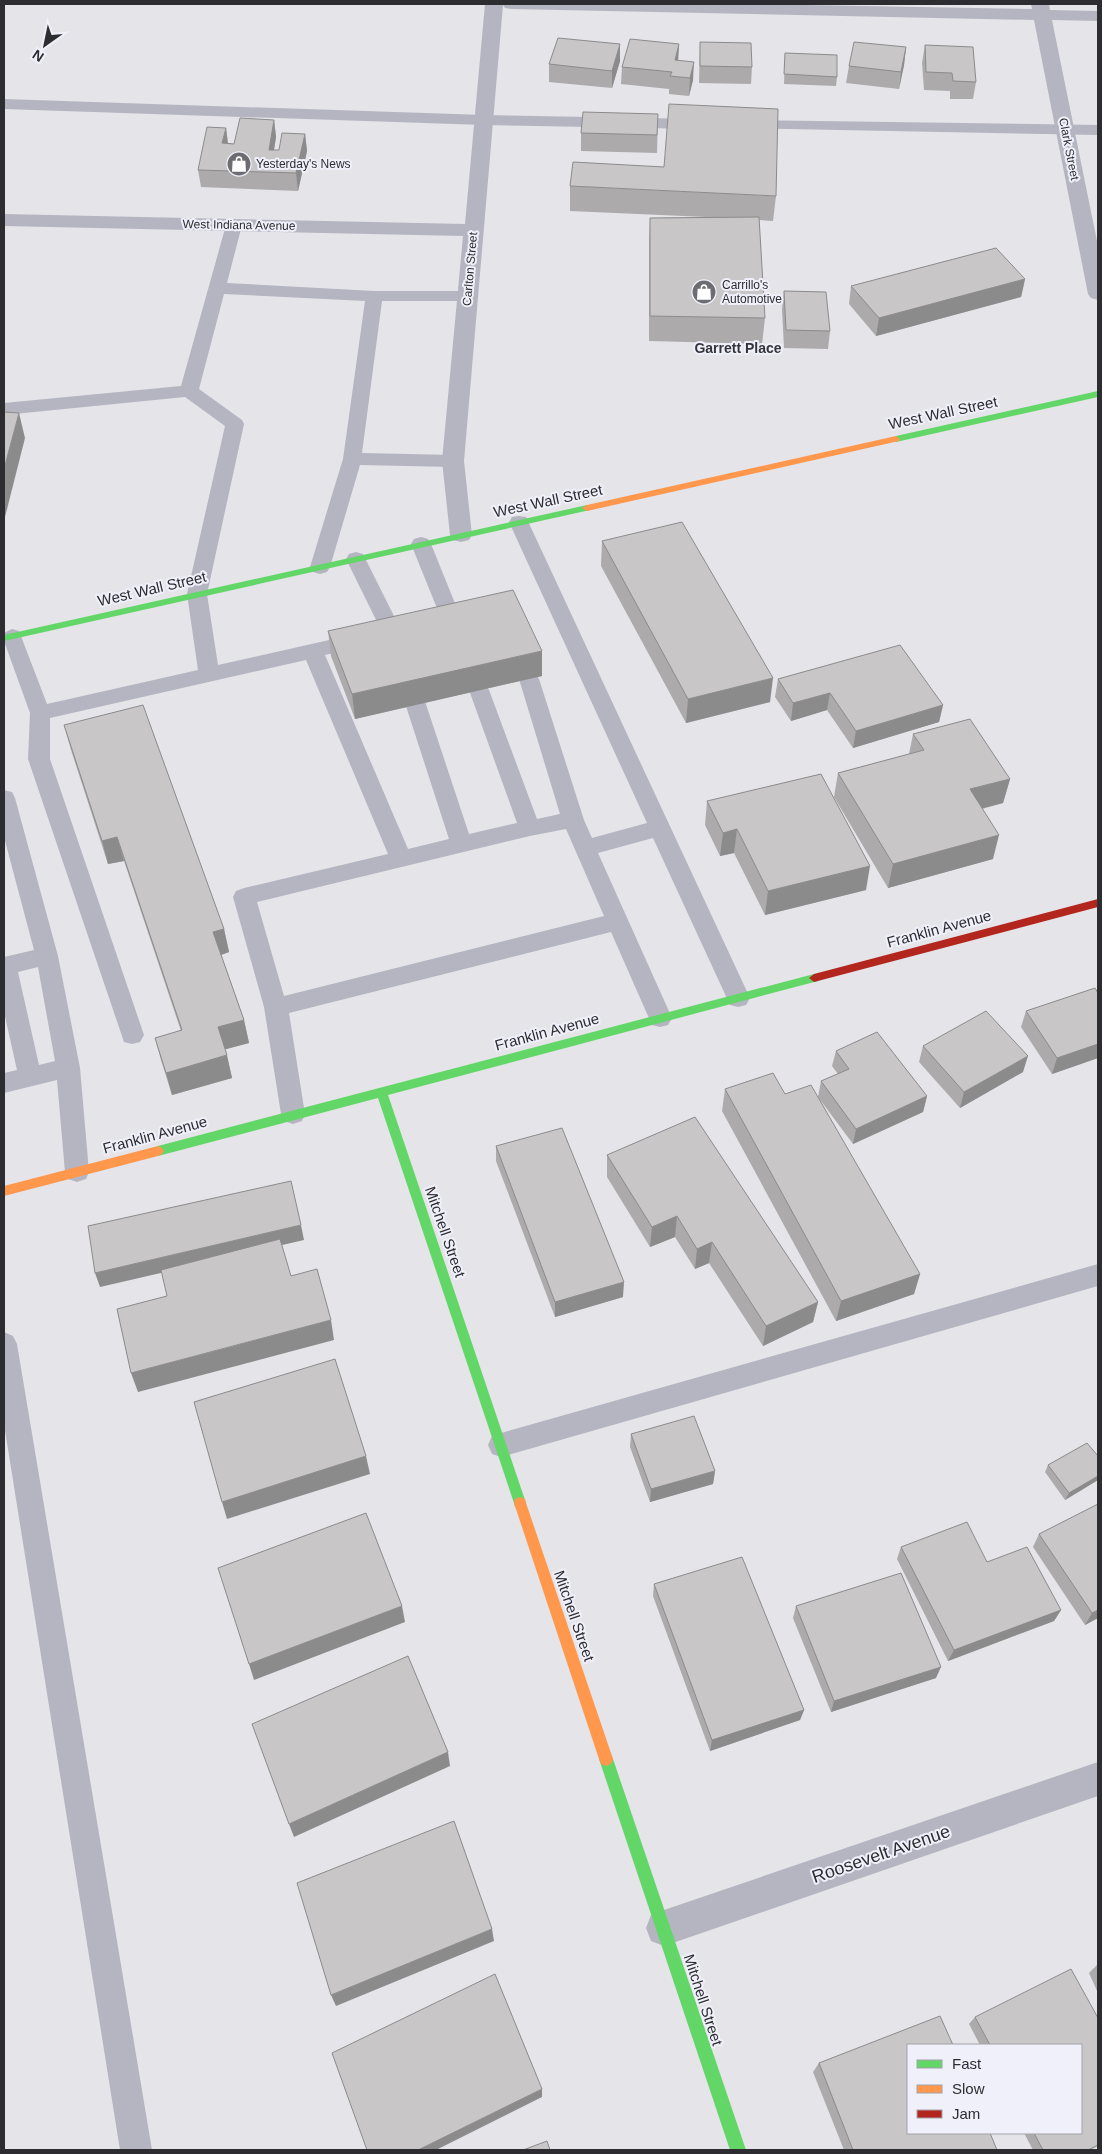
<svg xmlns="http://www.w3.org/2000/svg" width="1102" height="2154" font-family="Helvetica,sans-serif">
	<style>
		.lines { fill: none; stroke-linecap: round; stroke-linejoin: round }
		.lane { fill: #b4b5c0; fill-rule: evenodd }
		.street { fill: #b4b5c0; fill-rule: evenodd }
		.fast { fill: #63d668; fill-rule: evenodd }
		.slow { fill: #ff974d; fill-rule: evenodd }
		.jam { fill: #b3261e; fill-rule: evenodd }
		.wall { fill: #acaaab }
		.shaded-wall { fill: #8c8b8b }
		.building { fill: #c8c6c7; stroke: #8c8b8b }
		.labels { text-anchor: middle; stroke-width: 4; stroke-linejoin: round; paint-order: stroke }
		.far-street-label { font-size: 12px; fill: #2d2d31; stroke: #eff0f9 }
		.far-poi-label { font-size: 12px; fill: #2d2d31; stroke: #eff0f9; text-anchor: start }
		.far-neighbourhood-label { font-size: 14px; font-weight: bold; fill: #34353c; stroke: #eff0f9 }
		.street-label { font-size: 15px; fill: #2d2d31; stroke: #eff0f9 }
		.near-street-label { font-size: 18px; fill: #2d2d31; stroke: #eff0f9 }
	</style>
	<rect width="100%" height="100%" fill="#e4e4e9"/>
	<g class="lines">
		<g class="lane">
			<polygon points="4,99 484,115 699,119 705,121 707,124 705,127 699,129 484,125 4,109"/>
			<polygon points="745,120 1098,125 1098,135 739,128 737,125 739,122"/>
			<path d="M 234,220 L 240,221 L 242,225 L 227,283 L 374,291 L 468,291 L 474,292 L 477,296 L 474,300 L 468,301 L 382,301 L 362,453 L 453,455 L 460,457 L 462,461 L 460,465 L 453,467 L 360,465 L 330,567 L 327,572 L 320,574 L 313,572 L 310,567 L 343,459 L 365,301 L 224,294 L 199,389 L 242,420 L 244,424 L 207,594 L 218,665 L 360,633 L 367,635 L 370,640 L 367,645 L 325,655 L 408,849 L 449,839 L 382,632 L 346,559 L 349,554 L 356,552 L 363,554 L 402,632 L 469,834 L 517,823 L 469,690 L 472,685 L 479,683 L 486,685 L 489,690 L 537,819 L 560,814 L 519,679 L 522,674 L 529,672 L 536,674 L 539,679 L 584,820 L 592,838 L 647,823 L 509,522 L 512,517 L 519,516 L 526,517 L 750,998 L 746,1005 L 738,1007 L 730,1005 L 653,838 L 598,853 L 672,1018 L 668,1025 L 660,1027 L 652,1025 L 611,932 L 289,1013 L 305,1114 L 302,1121 L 293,1124 L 284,1121 L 281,1114 L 264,1007 L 233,897 L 236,891 L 244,888 L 388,854 L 306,660 L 50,718 L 50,759 L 144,1035 L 140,1042 L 132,1044 L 124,1042 L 28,759 L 30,713 L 4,641 L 4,633 L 12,629 L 19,631 L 47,704 L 198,670 L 187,594 L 225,426 L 185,397 L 4,415 L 4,403 L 181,386 L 226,225 L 228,221 ZM 566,829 L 604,916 L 284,996 L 257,902 L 530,836 Z"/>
			<polygon points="421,537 428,539 431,544 465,628 462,633 455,635 448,633 445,628 411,544 414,539"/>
			<path d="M 4,790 L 12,792 L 15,798 L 58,956 L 80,1068 L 89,1172 L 86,1179 L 77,1182 L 68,1179 L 65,1172 L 57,1080 L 4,1093 L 4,1073 L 17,1070 L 4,1012 L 4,957 L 34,950 L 4,837 ZM 38,967 L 55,1061 L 39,1065 L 18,972 Z"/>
			<polygon points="1098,1264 1098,1286 501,1457 492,1454 488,1445 492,1436 501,1433"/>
			<polygon points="4,1332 13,1336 17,1344 152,2150 120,2150 4,1424"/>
		</g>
		<g class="street">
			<polygon points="485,4 755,4 1032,9 1031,4 1049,4 1050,10 1098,11 1098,21 1052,20 1098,246 1098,300 1091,298 1088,294 1034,20 511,9 505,8 503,5 464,461 472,535 469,540 461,542 453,540 450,535 442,461 463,236 4,226 4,214 465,224"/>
			<polygon points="1098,1762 1098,1796 664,1946 651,1941 646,1928 651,1915 664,1910"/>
		</g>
		<g class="fast">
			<polygon points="1098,391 1098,397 896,442 892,439 896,436"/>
			<polygon points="587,505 592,508 590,510 4,641 4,635"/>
			<polygon points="814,974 818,975 819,978 818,981 388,1095 526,1503 525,1507 520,1509 515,1507 514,1503 378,1098 158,1156 154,1154 152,1151 154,1148 158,1146"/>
			<polygon points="606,1752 611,1754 613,1759 746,2150 730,2150 599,1759 601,1754"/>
		</g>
		<g class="slow">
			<polygon points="896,436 900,439 899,441 587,511 582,508 587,505"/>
			<polygon points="158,1146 162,1148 164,1151 162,1154 158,1156 4,1196 4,1186"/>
			<polygon points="520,1497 525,1499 526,1503 613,1759 611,1764 606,1766 601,1764 599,1759 514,1503 515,1499"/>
		</g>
		<polygon class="jam" points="1098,899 1098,907 814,982 809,978 814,974"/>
	</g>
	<g class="wall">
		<polygon points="700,42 752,67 751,84 699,83"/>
		<polygon points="679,44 678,61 693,80 689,96 669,94 669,89 621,84 622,67"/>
		<polygon points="925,45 976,82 973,99 950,99 950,91 924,90 922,63"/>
		<polygon points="906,47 904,65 899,89 846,83 849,66"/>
		<polygon points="785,53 837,77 836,86 784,84"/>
		<polygon points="620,61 612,88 549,82 549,64"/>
		<polygon points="658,114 657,153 581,151 581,133"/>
		<polygon points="274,120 276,137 274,150 279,150 305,134 307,151 298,191 201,187 198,170 226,128 228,143 234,144"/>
		<polygon points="570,186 776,196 773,221 759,220 765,318 762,344 649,341 649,243 650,218 706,217 570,211"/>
		<polygon points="1025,279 1021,297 876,336 849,304 851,286"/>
		<polygon points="784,291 830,331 828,349 784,348 782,309"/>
		<polygon points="602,541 770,702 686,723 601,566"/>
		<polygon points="328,631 542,651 542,676 355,719 331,656"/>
		<polygon points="778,679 943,705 939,722 853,748 827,710 791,721 775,697"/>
		<polygon points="64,725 224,929 229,952 221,955 244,1020 249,1043 225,1049 232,1078 172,1095 161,1060 155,1038 181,1031 124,861 108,864 71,750"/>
		<polygon points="913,734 1010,779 1003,803 982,809 993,859 888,888 834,797 838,773 909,754"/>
		<polygon points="707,801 866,890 765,915 734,853 720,856 705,825"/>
		<polygon points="1098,993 1098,1058 1052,1074 1021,1027 1026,1011"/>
		<polygon points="923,1046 1023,1072 960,1108 919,1062"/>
		<polygon points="836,1051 927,1096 923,1112 853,1144 818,1097 821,1081 838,1074 832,1066"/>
		<polygon points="725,1089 785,1094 920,1274 914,1294 836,1321 722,1111"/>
		<polygon points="496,1146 623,1297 555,1317 496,1161"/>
		<polygon points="607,1155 818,1302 813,1322 763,1346 709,1263 695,1269 675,1237 650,1247 607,1177"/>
		<polygon points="631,1434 715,1471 713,1484 650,1502 630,1447"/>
		<polygon points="1098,1456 1098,1480 1065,1500 1045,1472 1048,1465"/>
		<polygon points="1039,1534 1098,1618 1085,1625 1033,1547"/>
		<polygon points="901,1547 987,1562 1061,1610 1054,1621 948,1661 897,1559"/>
		<polygon points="654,1584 804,1710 800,1720 710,1751 653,1596"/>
		<polygon points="796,1606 936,1678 831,1712 793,1618"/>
		<polygon points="1097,1965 1098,1965 1098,1993 1089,1973"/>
		<polygon points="975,2017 1098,2018 1098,2146 1090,2150 1033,2150 1024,2133 1081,2133 1081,2045 980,2045 969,2024"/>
		<polygon points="819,2063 997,2150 844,2150 813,2072"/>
	</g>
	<g class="shaded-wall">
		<polygon points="620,44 620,61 612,88 612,71"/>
		<polygon points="679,44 678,62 674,78 675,60"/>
		<polygon points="906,47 904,65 899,89 901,72"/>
		<polygon points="694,62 693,80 689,96 690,78"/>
		<polygon points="274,120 276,137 271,168 269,150"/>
		<polygon points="226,128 228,146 222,143"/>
		<polygon points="305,134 307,151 298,191 296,173"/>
		<polygon points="1025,279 1021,297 876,336 879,318"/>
		<polygon points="19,413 25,438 4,521 4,469"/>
		<polygon points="542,651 542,676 355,719 352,694"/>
		<polygon points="773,678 770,702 686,723 688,699"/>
		<polygon points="830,693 827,710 791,721 793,703"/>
		<polygon points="943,705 939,722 853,748 856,731"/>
		<polygon points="1010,779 1003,803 964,813 970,789"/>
		<polygon points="737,829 734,853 720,856 723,833"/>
		<polygon points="999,835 993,859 888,888 893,864"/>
		<polygon points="117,837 124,861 108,864 102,841"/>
		<polygon points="870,866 866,890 765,915 768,891"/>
		<polygon points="224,929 229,952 218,956 213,932"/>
		<polygon points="244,1020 249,1043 223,1050 218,1027"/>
		<polygon points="1098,1044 1098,1058 1052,1074 1057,1058"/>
		<polygon points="227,1055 232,1078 172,1095 166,1073"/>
		<polygon points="1028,1056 1023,1072 960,1108 964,1092"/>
		<polygon points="927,1096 923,1112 853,1144 856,1129"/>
		<polygon points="677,1216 675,1237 650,1247 652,1227"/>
		<polygon points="301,1225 304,1240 100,1287 95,1273"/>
		<polygon points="712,1242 709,1263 695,1269 697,1249"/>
		<polygon points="920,1274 914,1294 836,1321 841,1301"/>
		<polygon points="624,1282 623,1297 555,1317 555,1302"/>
		<polygon points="818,1302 813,1322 763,1346 766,1326"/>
		<polygon points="331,1320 334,1340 138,1392 131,1373"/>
		<polygon points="366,1456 370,1474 227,1519 222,1502"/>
		<polygon points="715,1471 713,1484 650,1502 651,1489"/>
		<polygon points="1098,1476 1098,1480 1065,1500 1069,1493"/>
		<polygon points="402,1606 405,1622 254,1680 249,1664"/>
		<polygon points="1061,1610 1054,1621 948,1661 954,1650"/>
		<polygon points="1098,1610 1098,1618 1085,1625 1092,1613"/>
		<polygon points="941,1667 936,1678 831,1712 834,1701"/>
		<polygon points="804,1710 800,1720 710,1751 712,1740"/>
		<polygon points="448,1752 450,1766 294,1837 289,1824"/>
		<polygon points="492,1929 494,1941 336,2006 331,1995"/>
		<polygon points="542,2089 542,2097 436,2150 418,2150"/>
	</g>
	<g class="building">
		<polygon points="558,38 620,44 612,71 549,64"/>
		<polygon points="630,39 679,44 675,60 694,62 690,78 670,76 672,72 622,67"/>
		<polygon points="700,42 751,43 752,67 700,66"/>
		<polygon points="854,42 906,47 901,72 849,66"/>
		<polygon points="925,45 973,47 976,82 953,81 952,73 926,72"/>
		<polygon points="785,53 837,55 837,77 784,74"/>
		<polygon points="669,104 778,109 776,196 570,186 573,162 664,167"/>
		<polygon points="583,112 658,114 657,135 581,133"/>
		<polygon points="240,118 274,120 269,150 279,150 282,133 305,134 296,173 198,170 207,127 226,128 222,143 234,144"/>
		<polygon points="759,217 765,318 650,316 650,218"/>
		<polygon points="996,248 1025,279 879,318 851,286"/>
		<polygon points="784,291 826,292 830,331 786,330"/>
		<polygon points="4,412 19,413 4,469"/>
		<polygon points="682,522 773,678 688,699 602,541"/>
		<polygon points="513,590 542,651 352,694 328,631"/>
		<polygon points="900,645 943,705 856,731 830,693 793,703 778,679"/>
		<polygon points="143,705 224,929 213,932 244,1020 218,1027 227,1055 166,1073 155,1038 182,1030 117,837 102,841 64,725"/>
		<polygon points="970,719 1010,779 970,789 999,835 893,864 838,773 924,750 913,734"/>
		<polygon points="821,774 870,866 768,891 737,829 723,833 707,801"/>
		<polygon points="1095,988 1098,993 1098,1044 1057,1058 1026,1011"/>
		<polygon points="986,1011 1028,1056 964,1092 923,1046"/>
		<polygon points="877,1032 927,1096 856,1129 821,1081 849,1069 836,1051"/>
		<polygon points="773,1073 785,1094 811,1085 920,1274 841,1301 725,1089"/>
		<polygon points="695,1117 818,1302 766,1326 712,1242 697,1249 677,1216 652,1227 607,1155"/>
		<polygon points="562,1128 624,1282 555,1302 496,1146"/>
		<polygon points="291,1181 301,1225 95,1273 88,1226"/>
		<polygon points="280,1239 291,1276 317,1269 331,1320 131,1373 117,1309 167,1296 161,1270"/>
		<polygon points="335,1359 366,1456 222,1502 194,1402"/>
		<polygon points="694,1416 715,1471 651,1489 631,1434"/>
		<polygon points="1087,1443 1098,1456 1098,1476 1069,1493 1048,1465"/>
		<polygon points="1098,1504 1098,1610 1092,1613 1039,1534"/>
		<polygon points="366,1513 402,1606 249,1664 218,1568"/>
		<polygon points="967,1522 987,1562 1027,1547 1061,1610 954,1650 901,1547"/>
		<polygon points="742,1557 804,1710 712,1740 654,1584"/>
		<polygon points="901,1573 941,1667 834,1701 796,1606"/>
		<polygon points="408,1656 448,1752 289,1824 252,1724"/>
		<polygon points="454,1821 492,1929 331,1995 297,1883"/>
		<polygon points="1071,1969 1098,2018 1098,2145 1088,2150 1043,2150 1034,2133 1081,2133 1081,2045 990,2045 975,2017"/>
		<polygon points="495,1974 542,2089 418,2150 367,2150 332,2053"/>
		<polygon points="940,2016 953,2045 908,2045 908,2133 990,2133 997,2150 853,2150 819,2063"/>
		<polygon points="547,2141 550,2150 523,2150"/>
	</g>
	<defs>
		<symbol id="shop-disc" viewBox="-11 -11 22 22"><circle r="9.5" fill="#6d6d71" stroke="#eff0f9"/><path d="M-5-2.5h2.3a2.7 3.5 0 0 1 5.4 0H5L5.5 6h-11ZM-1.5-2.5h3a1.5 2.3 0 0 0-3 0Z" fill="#fff"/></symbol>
	</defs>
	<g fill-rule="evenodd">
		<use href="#shop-disc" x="225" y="150" width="28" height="28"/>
		<use href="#shop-disc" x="690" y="278" width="28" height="28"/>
	</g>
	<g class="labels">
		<g class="far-street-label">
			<text transform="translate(1069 149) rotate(79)" y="4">Clark Street</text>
			<text transform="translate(239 225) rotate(1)" y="4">West Indiana Avenue</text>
			<text transform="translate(470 269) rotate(-85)" y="4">Carlton Street</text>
		</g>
		<g class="far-poi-label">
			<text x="256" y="168">Yesterday's News</text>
			<text x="722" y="289">Carrillo's<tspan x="722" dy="14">Automotive</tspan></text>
		</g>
		<g class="far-neighbourhood-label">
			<text x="738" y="353">Garrett Place</text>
		</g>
		<g class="street-label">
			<text transform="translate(943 413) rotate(-12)" y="5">West Wall Street</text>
			<text transform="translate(548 501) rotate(-12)" y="5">West Wall Street</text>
			<text transform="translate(152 589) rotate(-13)" y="5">West Wall Street</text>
			<text transform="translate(939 929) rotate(-15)" y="5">Franklin Avenue</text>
			<text transform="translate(547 1032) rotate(-15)" y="5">Franklin Avenue</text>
			<text transform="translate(155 1135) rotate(-15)" y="5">Franklin Avenue</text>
			<text transform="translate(445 1232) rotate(71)" y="5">Mitchell Street</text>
			<text transform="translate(574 1616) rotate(71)" y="5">Mitchell Street</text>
			<text transform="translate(703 2000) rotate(72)" y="5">Mitchell Street</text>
		</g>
		<g class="near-street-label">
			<text transform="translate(881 1854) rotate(-19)" y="6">Roosevelt Avenue</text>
		</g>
	</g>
	<rect width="1102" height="2154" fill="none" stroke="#2d2d31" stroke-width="10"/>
	<rect x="907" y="2044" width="175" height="90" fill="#eff0f9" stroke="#a1a2a9"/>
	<rect x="917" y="2060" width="25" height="8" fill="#63d668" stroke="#a1a2a9"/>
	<text x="952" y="2069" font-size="15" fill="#2d2d31">Fast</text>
	<rect x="917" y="2085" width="25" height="8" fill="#ff974d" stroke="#a1a2a9"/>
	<text x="952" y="2094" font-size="15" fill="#2d2d31">Slow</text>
	<rect x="917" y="2110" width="25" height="8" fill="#b3261e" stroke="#a1a2a9"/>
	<text x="952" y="2119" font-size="15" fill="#2d2d31">Jam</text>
	<g transform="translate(45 45) rotate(213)" stroke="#eff0f9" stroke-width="4" paint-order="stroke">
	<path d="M0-4L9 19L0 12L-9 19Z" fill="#2d2d31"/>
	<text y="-8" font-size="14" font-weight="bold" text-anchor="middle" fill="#2d2d31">N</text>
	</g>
</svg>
